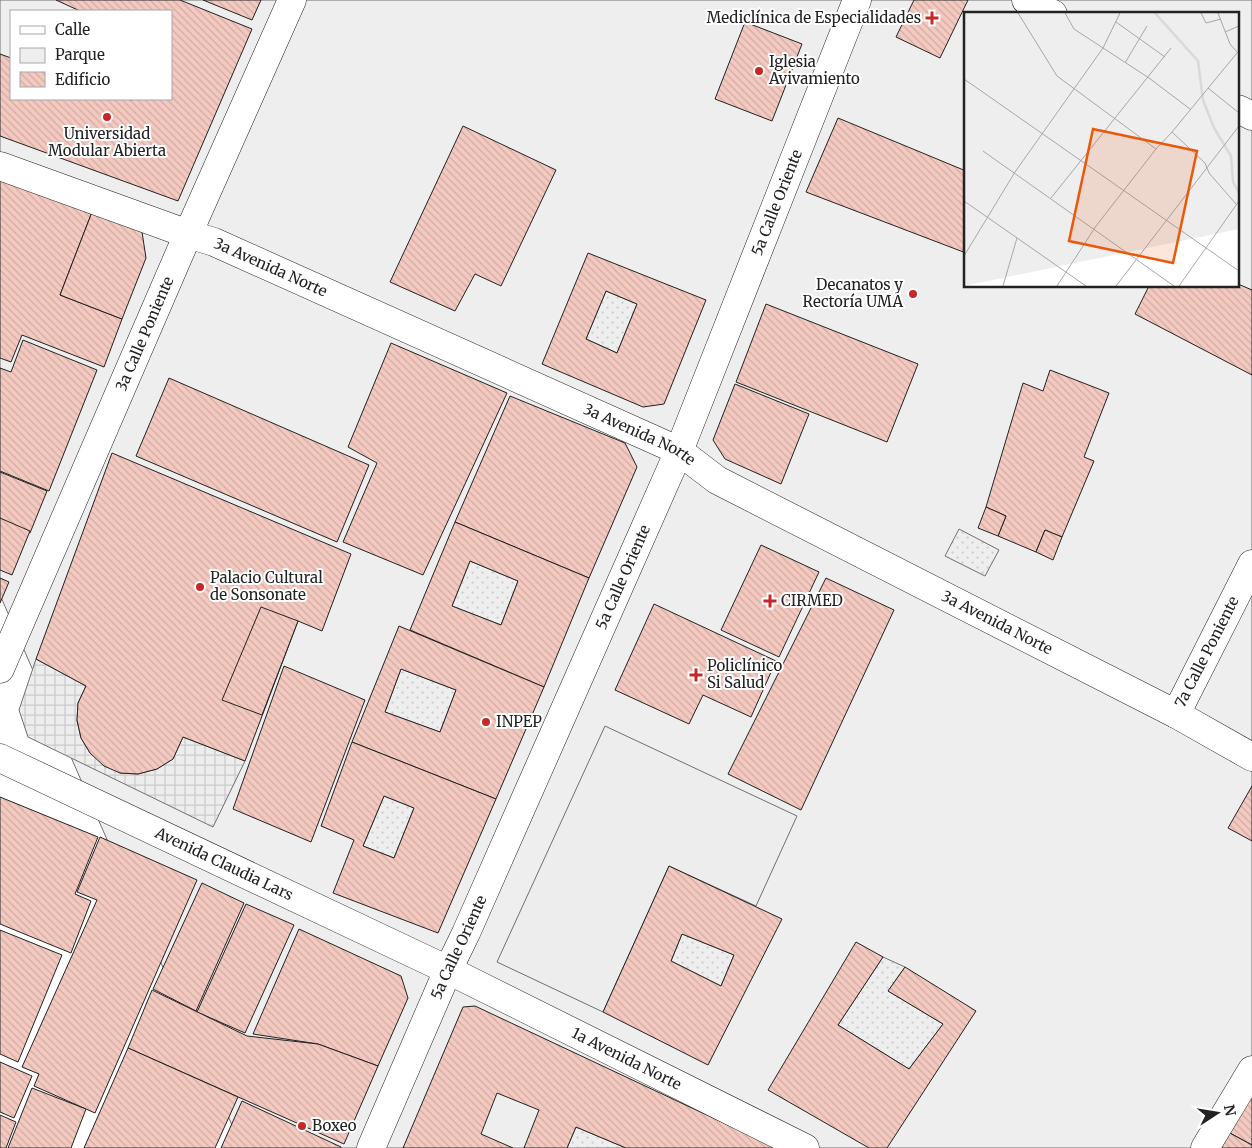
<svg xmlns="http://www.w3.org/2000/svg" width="1252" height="1148" font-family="Merriweather,serif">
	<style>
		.green { fill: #eee; stroke: #6f6f6f; fill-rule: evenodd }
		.garden { fill: url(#garden-dots); stroke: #6f6f6f }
		.parking { fill: #ededed; stroke: #6f6f6f }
		.plaza { fill: url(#plaza-grid); stroke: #6f6f6f }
		.building { fill: url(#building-back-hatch); stroke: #222; fill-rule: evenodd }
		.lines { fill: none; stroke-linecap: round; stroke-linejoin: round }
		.minor-casing { stroke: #222; stroke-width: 29 }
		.major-casing { stroke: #222; stroke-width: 29 }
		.minor { stroke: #fff; stroke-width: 28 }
		.major { stroke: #fff; stroke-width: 28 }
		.poi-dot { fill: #c62828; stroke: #fff; stroke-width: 2 }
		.labels { text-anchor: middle; stroke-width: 4; stroke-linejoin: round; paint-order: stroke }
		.poi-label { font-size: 15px; fill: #222; stroke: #fff; text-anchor: start }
		.street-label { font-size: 15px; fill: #222; stroke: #fff }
		.inset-river { fill: none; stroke: #d9d9d9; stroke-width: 2.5 }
		.inset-road { fill: none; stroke: #a7a7a7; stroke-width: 1 }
		.view { fill: #e8590c; fill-opacity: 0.15; stroke: #e8590c; stroke-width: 2.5 }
		.inset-edge { fill: none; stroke: #222; stroke-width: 2.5 }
	</style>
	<defs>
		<pattern id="garden-dots" width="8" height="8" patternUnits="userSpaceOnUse" patternTransform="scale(1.25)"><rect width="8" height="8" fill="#eee"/><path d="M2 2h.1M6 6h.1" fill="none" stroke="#ccc" stroke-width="1.8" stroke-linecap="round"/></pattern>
		<pattern id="plaza-grid" width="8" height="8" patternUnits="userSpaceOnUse" patternTransform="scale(1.25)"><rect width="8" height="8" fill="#ededed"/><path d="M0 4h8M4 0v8" fill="none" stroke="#cbcbcb"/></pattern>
		<pattern id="building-back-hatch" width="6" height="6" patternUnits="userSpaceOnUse" patternTransform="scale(1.25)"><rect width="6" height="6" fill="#f3c9c0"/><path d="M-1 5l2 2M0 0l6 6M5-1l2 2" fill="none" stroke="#d0aca5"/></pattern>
	</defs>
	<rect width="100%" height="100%" fill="#fff"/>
	<path class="green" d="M 0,0 L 1252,0 L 1252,1148 L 242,1148 L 0,595 ZM 11,11 L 171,11 L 171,99 L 11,99 ZM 966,14 L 1238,14 L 1238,286 L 966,286 Z"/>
	<g class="garden">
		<polygon points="606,291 637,304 617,353 586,339"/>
		<polygon points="959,529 999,550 985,576 945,556"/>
		<polygon points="470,561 518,581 501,625 452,606"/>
		<polygon points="401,669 456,690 440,732 385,712"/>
		<polygon points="384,796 414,808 394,858 363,846"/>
		<polygon points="682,934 734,955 721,986 671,961"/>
		<polygon points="883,957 905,967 888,991 943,1024 909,1069 838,1025"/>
		<polygon points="576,1127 626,1148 567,1148"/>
	</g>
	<polygon class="parking" points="605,726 797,816 756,906 669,866 603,1012 497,962"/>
	<polygon class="plaza" points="36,659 86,686 78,703 77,721 81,738 90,753 120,773 138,774 157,769 173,759 183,737 245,761 213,827 28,737 19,710"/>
	<g class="building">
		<polygon points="56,0 180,0 252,29 178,201 0,136 0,54 11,58 11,99 127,99 132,100 133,99 171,99 171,11 80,11"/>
		<polygon points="203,0 261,0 252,20"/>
		<polygon points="914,0 968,0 940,58 896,37"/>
		<polygon points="745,22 802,44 772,121 715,99"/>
		<polygon points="838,118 966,171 966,253 806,192"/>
		<polygon points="463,126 556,170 501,286 475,274 455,311 390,282"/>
		<polygon points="0,176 92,212 60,295 122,319 104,367 22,335 11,362 0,358"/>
		<polygon points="92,212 142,232 146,258 122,319 60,295"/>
		<path d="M 588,253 L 706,300 L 664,404 L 643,407 L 542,364 ZM 606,291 L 637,304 L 617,353 L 586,339 Z"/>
		<polygon points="1238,284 1252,290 1252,375 1135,314 1149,286 1238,286"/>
		<polygon points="766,304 918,364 887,442 736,382"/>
		<polygon points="23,340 97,370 49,491 0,471 0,368 11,372"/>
		<polygon points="391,343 507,393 423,575 343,542 377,463 348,447"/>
		<polygon points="1050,370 1109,393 1084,457 1094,461 1062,537 1045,530 1036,552 998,536 1006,516 986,507 1023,383 1043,391"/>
		<polygon points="169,378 369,465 337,542 136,456"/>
		<polygon points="735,384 809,414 781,484 725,459 713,440"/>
		<polygon points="510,396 625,443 637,467 589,578 455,522"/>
		<polygon points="112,453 351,554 322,631 298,621 245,761 183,737 173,759 157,769 138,774 120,773 104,766 90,753 81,738 77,720 78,703 86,686 36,659"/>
		<polygon points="0,472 47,491 30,533 0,521"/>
		<polygon points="986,507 1006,516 998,536 978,528"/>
		<polygon points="0,518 30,531 12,575 0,570"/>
		<path d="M 455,522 L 589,578 L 544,687 L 410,630 ZM 470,561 L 518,581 L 501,625 L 452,606 Z"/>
		<polygon points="1045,530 1062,537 1053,560 1036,552"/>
		<polygon points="761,545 819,572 779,657 721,630"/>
		<polygon points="0,578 9,582 0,603"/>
		<polygon points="826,578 894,610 801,810 728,774"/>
		<polygon points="654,604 776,661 751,717 703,695 689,724 615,690"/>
		<polygon points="261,607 298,621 262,715 222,700"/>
		<path d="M 399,626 L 544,687 L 496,799 L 352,742 ZM 401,669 L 456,690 L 440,732 L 385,712 Z"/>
		<polygon points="284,666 365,700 311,842 233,809"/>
		<path d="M 352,742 L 496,799 L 438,933 L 333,893 L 354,840 L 321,826 ZM 384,796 L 414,808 L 394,858 L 363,846 Z"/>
		<polygon points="1252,786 1252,841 1228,828"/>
		<polygon points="0,797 98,837 75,894 91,901 71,953 0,924"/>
		<polygon points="100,837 197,880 95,1113 34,1086 39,1074 22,1067 97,900 77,892"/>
		<path d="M 669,866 L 782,919 L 708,1065 L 603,1012 ZM 682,934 L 734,955 L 721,986 L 671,961 Z"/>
		<polygon points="202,883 244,903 196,1011 153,989"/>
		<polygon points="246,904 294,925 245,1033 197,1012"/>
		<polygon points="299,929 401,976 408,998 378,1066 318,1044 253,1034"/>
		<polygon points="0,930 62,955 18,1062 0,1054"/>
		<polygon points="856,942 883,957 838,1025 909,1069 943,1024 888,991 905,967 976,1011 887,1148 869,1148 768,1090"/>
		<polygon points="152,990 247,1036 318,1044 378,1066 344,1144 128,1048"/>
		<polygon points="475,1006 777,1148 626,1148 576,1127 567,1148 524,1148 539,1110 497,1093 481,1134 513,1148 403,1148 463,1007"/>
		<polygon points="128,1048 238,1097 215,1148 84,1148"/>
		<polygon points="0,1062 32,1076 14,1118 0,1112"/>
		<polygon points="1252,1086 1252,1145 1226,1131"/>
		<polygon points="32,1088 86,1109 71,1148 8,1148"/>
		<polygon points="242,1101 341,1147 341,1148 221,1148"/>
		<polygon points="0,1115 16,1122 6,1148 0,1148"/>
		<polygon points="1226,1131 1252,1145 1252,1148 1215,1148"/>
	</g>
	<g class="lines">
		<defs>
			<g id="minor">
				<polyline points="1026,0 1053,14"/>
				<polyline points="1238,109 1252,116"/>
				<path id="s1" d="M 0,166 L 188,234 L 214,242 L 666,445 L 679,451 L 717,480 L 1176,714"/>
				<path id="s2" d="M 0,669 L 188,234 L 292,0"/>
				<path id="s3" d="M 0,758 L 448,970 L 805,1148"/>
			</g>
			<g id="major">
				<polyline points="1252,564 1176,714 1252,757"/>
				<path id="s4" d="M 371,1148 L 448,970 L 466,933 L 679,451 L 857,0"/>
				<polyline points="1205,1148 1252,1070"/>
			</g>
		</defs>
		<use href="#minor" class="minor-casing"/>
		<use href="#major" class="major-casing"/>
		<use href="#minor" class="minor"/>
		<use href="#major" class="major"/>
	</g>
	<g class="poi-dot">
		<path d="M929.5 10.5h5v5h5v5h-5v5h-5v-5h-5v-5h5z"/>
		<circle cx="759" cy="71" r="5"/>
		<circle cx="107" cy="117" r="5"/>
		<circle cx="913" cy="294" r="5"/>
		<circle cx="200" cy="587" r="5"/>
		<path d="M767.5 593.5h5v5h5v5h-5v5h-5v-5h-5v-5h5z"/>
		<path d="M693.5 667.5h5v5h5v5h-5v5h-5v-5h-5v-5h5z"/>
		<circle cx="486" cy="722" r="5"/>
		<circle cx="302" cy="1126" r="5"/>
	</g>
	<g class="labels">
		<g class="poi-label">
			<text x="921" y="23" text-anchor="end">Mediclínica de Especialidades</text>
			<text x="769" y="67">Iglesia<tspan x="769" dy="17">Avivamiento</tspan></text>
			<text x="107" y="139" text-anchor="middle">Universidad<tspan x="107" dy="17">Modular Abierta</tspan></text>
			<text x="903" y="290" text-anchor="end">Decanatos y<tspan x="903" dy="17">Rectoría UMA</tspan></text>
			<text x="210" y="583">Palacio Cultural<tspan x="210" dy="17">de Sonsonate</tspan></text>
			<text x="781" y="606">CIRMED</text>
			<text x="707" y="671">Policlínico<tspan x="707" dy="17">Si Salud</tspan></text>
			<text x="496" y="727">INPEP</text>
			<text x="312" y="1131">Boxeo</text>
		</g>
		<g class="street-label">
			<text dy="5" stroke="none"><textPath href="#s4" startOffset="1029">5a Calle Oriente</textPath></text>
			<text dy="5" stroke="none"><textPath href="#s1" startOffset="289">3a Avenida Norte</textPath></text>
			<text dy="5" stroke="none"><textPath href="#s2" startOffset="365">3a Calle Poniente</textPath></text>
			<text dy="5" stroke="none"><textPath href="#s1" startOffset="694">3a Avenida Norte</textPath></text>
			<text dy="5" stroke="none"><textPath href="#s4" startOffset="624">5a Calle Oriente</textPath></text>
			<text dy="5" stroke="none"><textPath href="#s1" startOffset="1099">3a Avenida Norte</textPath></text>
			<text transform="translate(1207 652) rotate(-63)" y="5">7a Calle Poniente</text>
			<text dy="5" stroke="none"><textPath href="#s3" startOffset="248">Avenida Claudia Lars</textPath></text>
			<text dy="5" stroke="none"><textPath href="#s4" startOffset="219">5a Calle Oriente</textPath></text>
			<text dy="5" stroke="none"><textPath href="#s3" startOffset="695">1a Avenida Norte</textPath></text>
		</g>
	</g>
	<g transform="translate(964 12)">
		<rect width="275" height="275" fill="#fff"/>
		<path d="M 0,1 L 275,1 L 275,217 L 0,274 Z" fill="#eee"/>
		<path class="inset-river" d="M 191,1 L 234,49 L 239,88 L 250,116 L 267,144 L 269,170 L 275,181"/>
		<path class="inset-road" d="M 54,1 L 93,64 L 192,137 L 208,120 L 241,151 L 245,161 L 272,192M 101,1 L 110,17 L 185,66 L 226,97M 237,1 L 242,11 L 257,7M 254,1 L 266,32 L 274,41M 152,10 L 201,45M 261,20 L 275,14M 161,51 L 183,14M 0,67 L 275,259M 244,76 L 275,101M 208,120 L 273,41M 19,139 L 210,274M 87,186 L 207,36M 0,189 L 122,274M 0,244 L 51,160 L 139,36 L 156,1M 39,274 L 53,226M 93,274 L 132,214 L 192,137M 152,274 L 275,114M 215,274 L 275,189"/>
		<path class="view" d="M 129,117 L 233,139 L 209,251 L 105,229 Z"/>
		<rect width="275" height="275" class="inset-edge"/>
	</g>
	<rect x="10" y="10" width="162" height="90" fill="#ffffff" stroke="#a7a7a7"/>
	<rect x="20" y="26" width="25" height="8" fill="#ffffff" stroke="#a7a7a7"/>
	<text x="55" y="35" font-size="15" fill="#222222">Calle</text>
	<rect x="20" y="48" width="25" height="15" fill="#eeeeee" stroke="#a7a7a7"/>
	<text x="55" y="60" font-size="15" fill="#222222">Parque</text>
	<rect x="20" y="72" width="25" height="15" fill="url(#building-back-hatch)" stroke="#a7a7a7"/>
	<text x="55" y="85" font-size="15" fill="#222222">Edificio</text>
	<g transform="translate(1217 1113) rotate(78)" stroke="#ffffff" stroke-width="4" paint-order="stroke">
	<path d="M0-4L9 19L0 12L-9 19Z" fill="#222222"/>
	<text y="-8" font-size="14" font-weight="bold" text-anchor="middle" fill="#222222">N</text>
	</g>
</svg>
